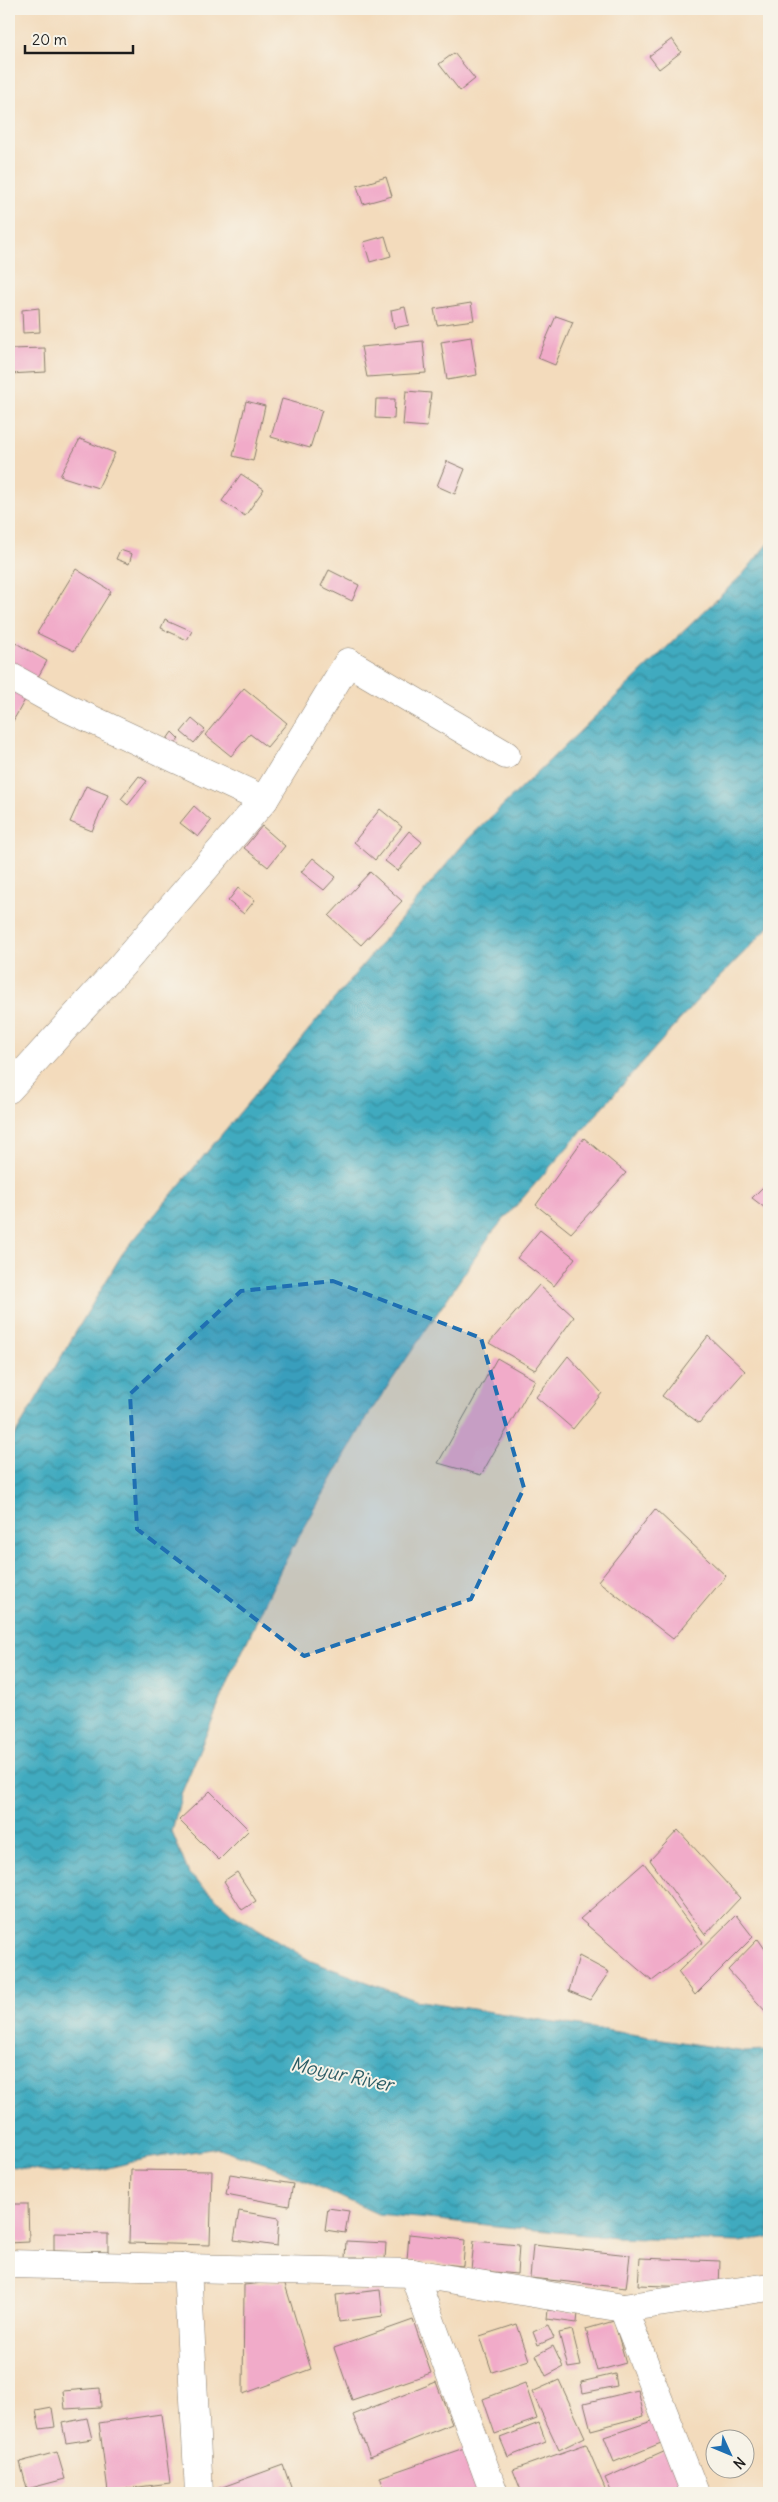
<svg xmlns="http://www.w3.org/2000/svg" width="778" height="2502" font-family="Delius,sans-serif">
	<style>
		.water { fill: url(#water-waves); stroke: #2e636e }
		.building { fill: #f1abc9 }
		.lines { fill: none; stroke-linecap: round; stroke-linejoin: round }
		.minor-casing { stroke: #887c6c; stroke-width: 29 }
		.minor { stroke: #fff; stroke-width: 28 }
		.marked { fill: #1f6fb2; fill-opacity: 0.2; stroke: #1f6fb2; stroke-width: 4; stroke-dasharray: 10 6; stroke-linejoin: round }
		.labels { text-anchor: middle; stroke-width: 4; stroke-linejoin: round; paint-order: stroke }
		.water-label { font-size: 19px; font-style: italic; fill: #2c5c65; stroke: #f7f3e8 }
	</style>
	<defs>
		<pattern id="water-waves" width="16" height="10" patternUnits="userSpaceOnUse" patternTransform="scale(1.25)"><rect width="16" height="10" fill="#40aabf"/><path d="M0 5q4-4 8 0t8 0" fill="none" stroke="#358a9a"/></pattern>
	</defs>
	<rect width="100%" height="100%" fill="#f7f3e8"/>
	<filter id="ink" filterUnits="userSpaceOnUse"><feTurbulence type="fractalNoise" baseFrequency=".02" numOctaves="2"/><feDisplacementMap in="SourceGraphic" scale="10" xChannelSelector="R" yChannelSelector="G"/><feConvolveMatrix kernelMatrix="1 2 1 2 8 2 1 2 1" color-interpolation-filters="sRGB"/></filter>
	<filter id="wash" filterUnits="userSpaceOnUse"><feTurbulence type="fractalNoise" baseFrequency=".0096" numOctaves="4" result="noise"/><feDisplacementMap in="SourceGraphic" scale="20" xChannelSelector="R" yChannelSelector="G"/><feGaussianBlur stdDeviation="1.12" result="paint"/><feColorMatrix in="noise" values="0 0 0 0 0 0 0 0 0 0 0 0 0 0 0 0 0 1.4 0 .05"/><feComposite in="paint" operator="in"/></filter>
	<g filter="url(#wash)">
		<rect width="100%" height="100%" fill="#f3dbbc"/>
		<polygon class="water" points="769,542 769,927 701,996 491,1234 369,1414 283,1565 232,1673 182,1792 172,1832 189,1874 232,1913 311,1961 415,2000 745,2052 769,2051 769,2237 740,2242 616,2238 378,2214 270,2165 218,2148 145,2159 100,2170 51,2173 9,2166 9,1445 122,1254 466,841 744,573"/>
		<g id="blocks">
			<g class="building">
				<polygon points="672,39 681,52 659,69 649,56"/>
				<polygon points="454,53 475,79 460,91 439,64"/>
				<polygon points="386,177 392,196 363,204 357,186"/>
				<polygon points="385,236 391,256 370,262 364,242"/>
				<polygon points="471,303 474,320 437,325 434,309"/>
				<polygon points="405,307 409,325 394,328 391,310"/>
				<polygon points="39,308 40,332 23,333 22,310"/>
				<polygon points="556,316 573,322 555,365 538,358"/>
				<polygon points="471,337 477,375 447,380 441,342"/>
				<polygon points="423,341 426,373 367,377 361,347"/>
				<polygon points="45,348 46,372 9,374 9,349"/>
				<polygon points="406,391 431,393 427,427 403,425"/>
				<polygon points="282,399 322,410 310,448 271,437"/>
				<polygon points="376,399 395,399 394,419 375,418"/>
				<polygon points="246,401 265,406 253,461 233,456"/>
				<polygon points="80,439 115,453 98,488 60,476"/>
				<polygon points="447,461 465,469 455,494 437,486"/>
				<polygon points="241,474 264,489 245,516 222,501"/>
				<polygon points="120,550 132,554 129,564 116,559"/>
				<polygon points="76,569 111,591 74,651 37,633"/>
				<polygon points="329,570 359,585 352,601 321,586"/>
				<polygon points="165,619 192,631 187,640 161,628"/>
				<polygon points="16,643 47,661 9,728 9,656"/>
				<polygon points="244,688 287,723 267,747 250,734 231,756 205,735"/>
				<polygon points="192,719 205,730 194,743 181,732"/>
				<polygon points="172,732 179,739 174,745 167,739"/>
				<polygon points="139,776 147,781 128,805 121,799"/>
				<polygon points="86,786 108,795 92,831 70,822"/>
				<polygon points="194,806 211,821 198,837 180,823"/>
				<polygon points="380,809 402,827 375,860 354,842"/>
				<polygon points="262,826 285,846 268,867 244,848"/>
				<polygon points="409,831 422,842 398,871 385,861"/>
				<polygon points="313,858 336,877 324,890 301,872"/>
				<polygon points="370,872 402,901 361,945 329,916"/>
				<polygon points="238,888 255,900 244,914 228,901"/>
				<polygon points="584,1138 626,1173 571,1233 536,1205"/>
				<polygon points="769,1181 769,1211 752,1198"/>
				<polygon points="540,1230 575,1258 554,1286 517,1258"/>
				<polygon points="539,1285 574,1317 535,1370 489,1343"/>
				<polygon points="708,1336 745,1371 699,1423 662,1396"/>
				<polygon points="568,1356 602,1393 573,1429 536,1397"/>
				<polygon points="497,1358 535,1380 481,1475 438,1463"/>
				<polygon points="655,1509 726,1576 673,1639 598,1581"/>
				<polygon points="210,1791 249,1830 219,1860 179,1820"/>
				<polygon points="678,1830 740,1898 705,1935 650,1860"/>
				<polygon points="644,1863 703,1942 652,1981 580,1919"/>
				<polygon points="237,1872 256,1901 242,1910 224,1881"/>
				<polygon points="736,1915 753,1937 695,1995 678,1972"/>
				<polygon points="758,1939 769,1955 769,2011 767,2013 728,1970"/>
				<polygon points="579,1956 609,1972 590,2000 569,1991"/>
				<polygon points="131,2170 212,2171 210,2245 129,2243"/>
				<polygon points="230,2174 293,2184 289,2206 226,2194"/>
				<polygon points="9,2204 28,2204 29,2242 9,2243"/>
				<polygon points="328,2208 349,2211 345,2233 325,2230"/>
				<polygon points="239,2211 279,2218 277,2246 234,2240"/>
				<polygon points="54,2233 108,2234 108,2252 54,2251"/>
				<polygon points="409,2234 465,2240 463,2266 407,2260"/>
				<polygon points="346,2241 386,2243 385,2260 345,2258"/>
				<polygon points="474,2241 519,2245 517,2274 471,2270"/>
				<polygon points="533,2245 630,2255 626,2288 530,2278"/>
				<polygon points="640,2258 720,2261 719,2288 638,2285"/>
				<polygon points="284,2281 311,2369 243,2394 244,2285"/>
				<polygon points="380,2290 383,2316 339,2322 336,2295"/>
				<polygon points="548,2310 578,2313 577,2323 547,2319"/>
				<polygon points="413,2320 431,2373 352,2400 334,2348"/>
				<polygon points="614,2321 626,2363 597,2371 586,2329"/>
				<polygon points="517,2324 529,2360 492,2372 480,2336"/>
				<polygon points="548,2325 554,2338 538,2345 533,2332"/>
				<polygon points="572,2330 581,2366 568,2368 559,2333"/>
				<polygon points="553,2346 563,2367 546,2376 536,2355"/>
				<polygon points="615,2374 617,2386 583,2393 581,2382"/>
				<polygon points="559,2380 585,2437 559,2450 532,2392"/>
				<polygon points="436,2382 452,2424 370,2457 353,2415"/>
				<polygon points="525,2383 537,2419 495,2434 483,2399"/>
				<polygon points="100,2388 101,2407 65,2409 63,2391"/>
				<polygon points="638,2390 644,2416 591,2430 584,2403"/>
				<polygon points="52,2408 55,2427 40,2429 36,2411"/>
				<polygon points="161,2414 170,2483 108,2491 99,2423"/>
				<polygon points="87,2418 92,2439 66,2443 62,2423"/>
				<polygon points="655,2420 661,2443 614,2462 604,2437"/>
				<polygon points="539,2423 546,2442 508,2457 500,2438"/>
				<polygon points="586,2444 607,2493 522,2493 513,2470"/>
				<polygon points="467,2447 482,2493 386,2493 380,2477"/>
				<polygon points="675,2447 693,2487 679,2493 612,2493 605,2478"/>
				<polygon points="57,2452 65,2479 27,2489 20,2462"/>
				<polygon points="283,2465 293,2493 206,2493"/>
			</g>
		</g>
	</g>
	<g filter="url(#ink)">
		<use href="#blocks" fill-opacity="0" stroke="#887c6c" stroke-width="1"/>
		<g class="lines">
			<defs>
				<g id="minor">
					<polyline points="9,676 65,707 264,800 348,662 506,755"/>
					<polyline points="9,1089 122,965 264,800"/>
					<polyline points="9,2264 413,2273 623,2308 769,2287"/>
					<polyline points="187,2267 199,2493"/>
					<polyline points="413,2273 494,2493"/>
					<polyline points="623,2308 695,2493"/>
				</g>
			</defs>
			<use href="#minor" class="minor-casing"/>
			<use href="#minor" class="minor"/>
		</g>
	</g>
	<path class="marked" d="M 333,1281 L 481,1338 L 524,1488 L 471,1599 L 304,1656 L 137,1529 L 130,1394 L 241,1291 Z"/>
	<g class="labels">
		<g class="water-label">
			<text transform="translate(342 2074) rotate(12)" y="7">Moyur River</text>
		</g>
	</g>
	<rect width="778" height="2502" fill="none" stroke="#f7f3e8" stroke-width="30"/>
	<g transform="translate(730 2454) rotate(134)"><circle r="24" fill="#f7f3e8" stroke="#9f9d96"/>
	<path d="M0-4L9 19L0 12L-9 19Z" fill="#1f6fb2"/>
	<text y="-8" font-size="14" font-weight="bold" text-anchor="middle" fill="#1c1c1c">N</text>
	</g>
	<path d="M25 45v8h108v-8" fill="none" stroke="#1c1c1c" stroke-width="2.5"/>
	<text x="32" y="45" font-size="15" fill="#1c1c1c" stroke="#f7f3e8" stroke-width="4" paint-order="stroke">20 m</text>
</svg>
